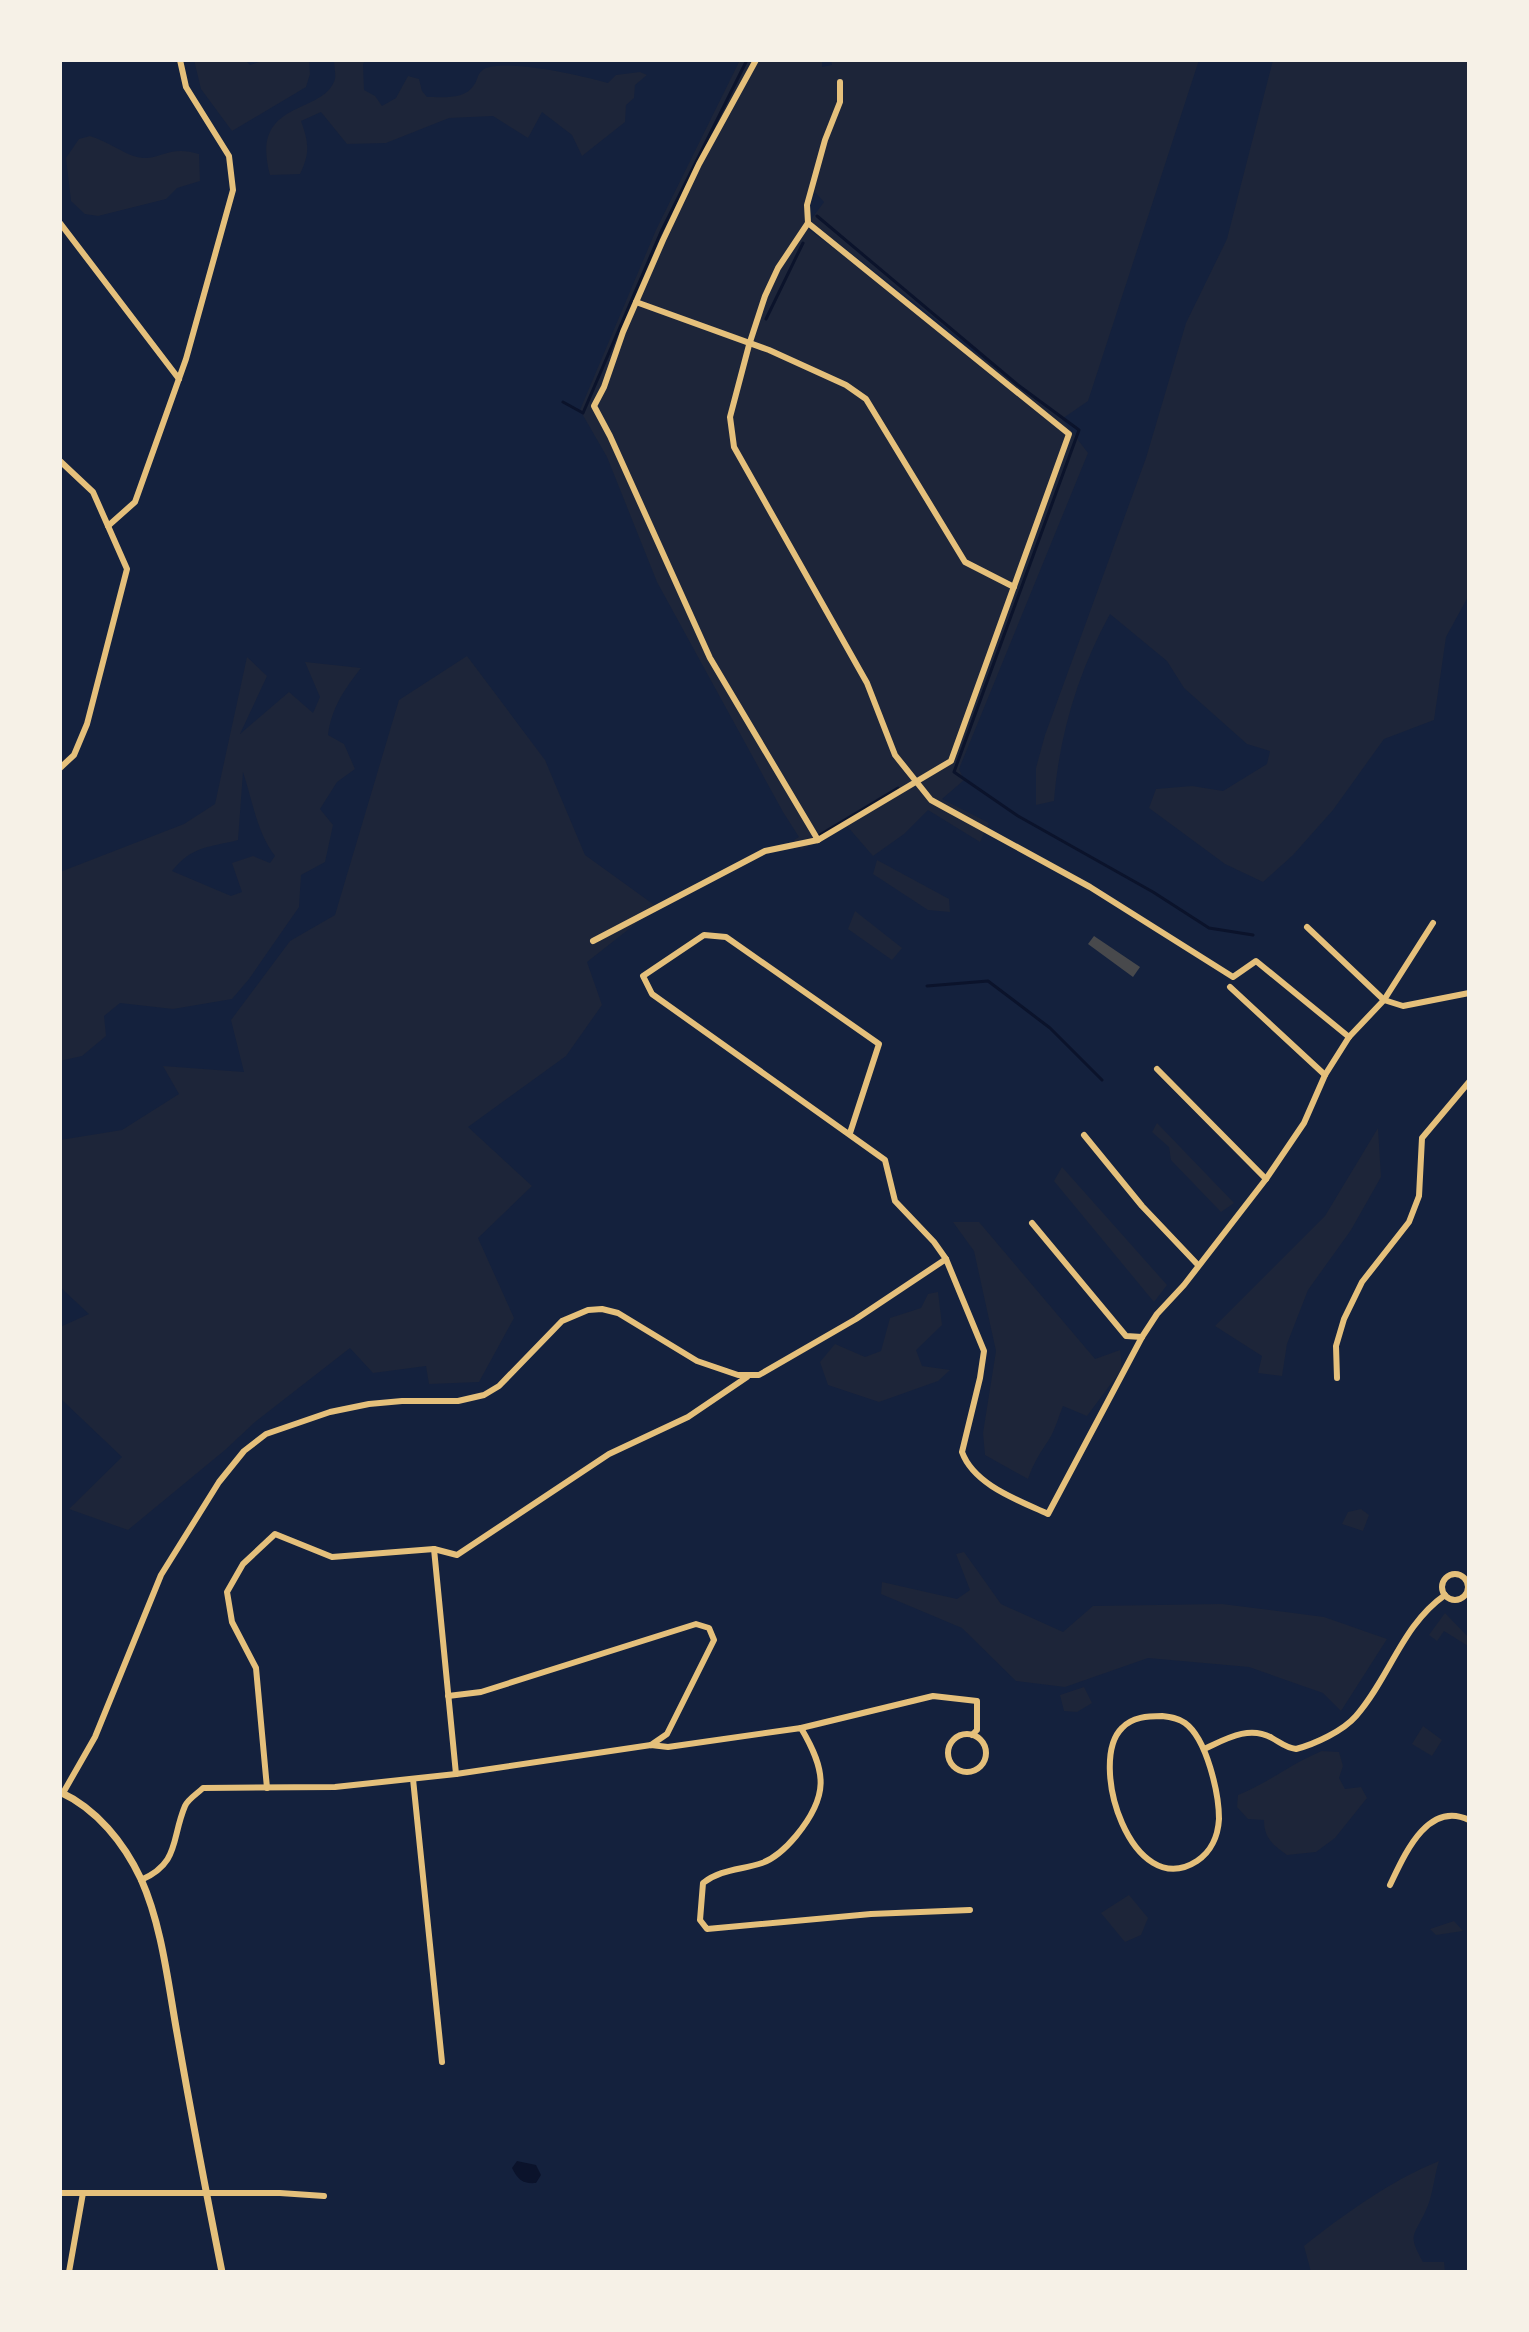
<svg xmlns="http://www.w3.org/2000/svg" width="1529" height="2332" font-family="'Noto Sans',sans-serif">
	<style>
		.green { fill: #1d2539; fill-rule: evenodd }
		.water { fill: #0b132b }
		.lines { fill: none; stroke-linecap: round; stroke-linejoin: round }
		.stream { stroke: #0b132b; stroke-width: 3 }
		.building { fill: #48494c }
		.minor { stroke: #e5c07b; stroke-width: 6 }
		.tertiary { stroke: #e5c07b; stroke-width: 7 }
	</style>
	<rect width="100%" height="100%" fill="#14213d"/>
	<g class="green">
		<polygon points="194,60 245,60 250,65 265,60 309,60 310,74 306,87 232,131 201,89"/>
		<path d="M 334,60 L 366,60 L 363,64 L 364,90 L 375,96 L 382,106 L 396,98 L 408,76 L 419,79 L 422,91 L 427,97 C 442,97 465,100 474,85 C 478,80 477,73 484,69 C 506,58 583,76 608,83 L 616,75 L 640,72 L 647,75 L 635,85 L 634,98 L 626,105 L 625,122 L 582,156 L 572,135 L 542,112 L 528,138 L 493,116 L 449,118 L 386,143 L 347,144 L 321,112 L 301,121 C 309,143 310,153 300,174 L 270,175 C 249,98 324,116 335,79 C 336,74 334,66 334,60 Z"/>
		<path d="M 740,60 L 822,60 L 822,67 L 832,65 L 831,60 L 1199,60 L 1088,401 L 1062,419 L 1088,453 L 959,769 L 964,780 L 942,799 L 989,823 L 980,842 L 928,810 L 904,834 L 873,856 L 847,826 L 801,850 L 794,840 L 799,837 L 783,812 L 657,582 L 607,457 L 580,410 L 656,230 ZM 814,191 L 824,202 L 810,221 L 1028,392 L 804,226 Z"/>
		<path d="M 1273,60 L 1469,60 L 1469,595 L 1446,637 L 1434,720 L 1384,739 L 1333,810 L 1293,855 L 1263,882 L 1225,864 L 1149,808 L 1156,789 L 1192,786 L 1223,791 L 1267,764 L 1270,751 L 1247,744 L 1184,688 L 1167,661 L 1110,614 C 1078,672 1059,736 1054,801 L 1036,805 L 1036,768 L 1045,735 L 1146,458 L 1186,323 L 1227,239 Z"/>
		<path d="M 90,136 C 107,141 124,154 137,157 C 159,162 168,144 199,154 L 200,181 L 177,188 L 166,199 L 98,216 L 85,214 L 71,201 L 66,158 L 79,139 Z"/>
		<polygon points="467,656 545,760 585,855 657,907 587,962 602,1005 566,1056 468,1127 532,1186 478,1238 514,1318 479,1382 429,1384 426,1366 373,1373 350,1348 255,1422 225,1450 128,1530 69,1509 122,1457 60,1398 60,1327 89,1314 60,1287 60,1140 122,1130 179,1094 163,1066 244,1072 231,1020 290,941 335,915 399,700"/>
		<path d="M 247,657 L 267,676 L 240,734 L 289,692 L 313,713 L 320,697 L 305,662 L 361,668 C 344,690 332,707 328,735 L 344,744 L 355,769 L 337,782 L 320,809 L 333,825 L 325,862 L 301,875 L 299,907 L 249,979 L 232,999 L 173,1009 L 120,1003 L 104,1016 L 106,1036 L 82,1056 L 60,1061 L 60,872 L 184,824 L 215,804 ZM 243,772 C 252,799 257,833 275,856 L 270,863 L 253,856 L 232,863 L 242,892 L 231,896 L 172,871 C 193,845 208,848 238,840 Z"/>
		<polygon points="877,860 949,899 950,912 928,910 873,874"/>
		<polygon points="855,911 902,948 892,960 848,929"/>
		<polygon points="1157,1123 1234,1203 1221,1212 1171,1160 1169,1147 1152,1132"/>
		<polygon points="1378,1128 1381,1177 1351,1230 1308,1290 1287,1344 1282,1376 1258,1373 1262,1356 1215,1326 1325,1216"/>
		<polygon points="1062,1167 1167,1285 1154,1302 1054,1181"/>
		<path d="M 953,1222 L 979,1222 L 1095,1359 L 1120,1350 L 1122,1369 L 1087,1416 L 1063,1406 C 1058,1418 1054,1434 1046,1444 C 1038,1456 1033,1465 1028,1479 L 985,1455 L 983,1433 L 996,1351 L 974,1251 Z"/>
		<polygon points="938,1292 942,1325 916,1350 922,1366 950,1370 938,1381 879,1402 828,1385 820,1362 835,1344 865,1357 881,1351 890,1318 921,1308 928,1294"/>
		<polygon points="1361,1509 1369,1515 1363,1531 1342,1524 1348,1512"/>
		<polygon points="964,1552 1001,1604 1063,1632 1093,1606 1222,1604 1324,1617 1387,1639 1341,1711 1323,1693 1249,1667 1148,1658 1065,1687 1016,1681 962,1628 881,1594 882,1582 957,1599 970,1590 956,1554"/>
		<polygon points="1445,1613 1469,1638 1468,1646 1444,1631 1437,1641 1429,1635"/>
		<polygon points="1084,1687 1092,1703 1077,1712 1064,1711 1060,1695"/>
		<polygon points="1423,1726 1442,1740 1432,1756 1412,1744"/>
		<path d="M 1322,1751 L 1339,1752 L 1343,1766 L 1339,1778 L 1345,1789 L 1361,1787 L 1367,1798 L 1335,1838 L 1316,1852 L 1287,1855 C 1273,1845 1264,1838 1264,1820 L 1248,1819 L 1237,1807 L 1238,1795 C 1268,1783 1292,1763 1322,1751 Z"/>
		<polygon points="1129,1895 1148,1918 1141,1935 1125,1942 1101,1913"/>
		<polygon points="1454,1921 1463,1931 1436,1935 1430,1929"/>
		<path d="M 1439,2161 C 1434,2176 1433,2196 1426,2210 C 1414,2237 1407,2233 1423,2262 L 1444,2262 L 1445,2272 L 1311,2272 L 1304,2246 C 1346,2213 1390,2181 1439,2161 Z"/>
	</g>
	<path class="water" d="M 517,2161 L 536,2165 L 541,2175 L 536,2183 C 523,2184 518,2180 512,2168 Z"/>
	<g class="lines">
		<g class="stream">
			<polyline points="817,216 1018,385 1079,430 954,772 1018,816 1153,892 1209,928 1253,935"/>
			<polyline points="766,319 803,243"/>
			<polyline points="563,402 583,413 661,232 747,60"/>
			<polyline points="818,836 898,788"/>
			<polyline points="927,986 988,981 1050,1028 1102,1080"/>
		</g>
	</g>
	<polygon class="building" points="1094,936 1140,967 1133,977 1088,944"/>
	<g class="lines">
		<g class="minor">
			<polyline points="756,60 699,164 663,240 623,332 604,387 594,406 610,436 710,658 818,840"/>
			<polyline points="840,82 840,102 825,140 807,205 808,223 778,268 765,296 749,345 730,417 734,447 867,683 895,755 931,800 1090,887 1233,977 1256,961 1349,1037"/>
			<polyline points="60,223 179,379"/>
			<polyline points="636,302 769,350 846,385 866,399 965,562 1014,587"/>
			<polyline points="60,461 93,492 127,569 87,724 74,755 60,768"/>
			<polyline points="108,526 135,502 186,359 233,190 229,156 186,87 180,60"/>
			<polyline points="1307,927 1384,1000 1403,1006 1469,993"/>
			<polyline points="593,941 765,851 818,840 951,761 1069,434 808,223"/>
			<polyline points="1230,987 1325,1075"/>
			<polyline points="1157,1069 1266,1179"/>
			<polyline points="850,1133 879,1044 726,937 704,935 643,976 652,994 885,1160 895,1201 934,1242 946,1259"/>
			<polyline points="1084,1135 1142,1206 1198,1265"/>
			<polyline points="1032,1223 1126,1336 1142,1337"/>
			<polyline points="1337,1378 1336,1346 1344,1319 1362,1282 1409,1222 1419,1196 1422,1138 1469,1082"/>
			<polyline points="434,1549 456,1774"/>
			<circle cx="1455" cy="1587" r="13"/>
			<polyline points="448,1696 481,1692 696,1624 709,1628 714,1640 667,1734 651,1745"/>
			<path d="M 1162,1716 C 1170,1717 1178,1718 1185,1723 C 1207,1739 1219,1794 1219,1819 C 1218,1836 1211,1852 1197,1861 C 1132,1903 1087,1762 1122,1728 C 1132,1717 1148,1716 1162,1716 Z"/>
			<polyline points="801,1728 933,1696 977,1701 977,1730 972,1735"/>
			<circle cx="967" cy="1753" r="19"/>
			<path d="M 1204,1749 C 1226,1739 1249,1725 1272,1738 C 1281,1743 1286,1748 1296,1749 C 1315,1744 1343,1731 1356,1716 C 1390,1677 1402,1625 1445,1595"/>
			<polyline points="413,1779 442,2062"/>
			<polyline points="267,1788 256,1668 232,1622 227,1592 243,1564 275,1534 332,1557 434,1549 457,1555 609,1454 688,1417 747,1377"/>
			<path d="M 63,1793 L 95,1737 L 161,1575 L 219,1482 L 244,1451 L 266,1434 L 330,1412 L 369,1404 L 402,1401 L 458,1401 L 484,1395 L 499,1386 L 562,1321 L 588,1310 L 602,1309 L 618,1313 L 697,1361 L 738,1375 L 759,1375 L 856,1319 L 946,1259 L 984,1351 L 980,1378 L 962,1452 C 974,1485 1018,1500 1048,1514 L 1142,1337 L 1157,1314 L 1184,1285 L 1266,1179 L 1304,1123 L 1325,1075 L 1349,1037 L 1384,1000 L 1433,923"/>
			<path d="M 141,1880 C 180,1863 171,1839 185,1806 C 188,1799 197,1794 203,1788 L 335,1787 L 456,1774 L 651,1745 L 668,1747 L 801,1728 C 827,1772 829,1796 796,1836 C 786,1848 776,1858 762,1863 C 741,1870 721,1869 703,1883 L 700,1920 L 707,1929 L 871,1914 L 970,1910"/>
			<path d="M 1390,1885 C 1404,1856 1427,1800 1469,1820"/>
			<polyline points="60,2193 280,2193 324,2196"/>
			<polyline points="69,2272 83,2193"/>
		</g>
		<path class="tertiary" d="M 60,1792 C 97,1809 124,1843 141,1879 C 162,1926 168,1983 177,2033 C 191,2113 206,2192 222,2272"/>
	</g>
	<rect width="1529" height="2332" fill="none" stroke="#f6f1e7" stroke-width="124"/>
</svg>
